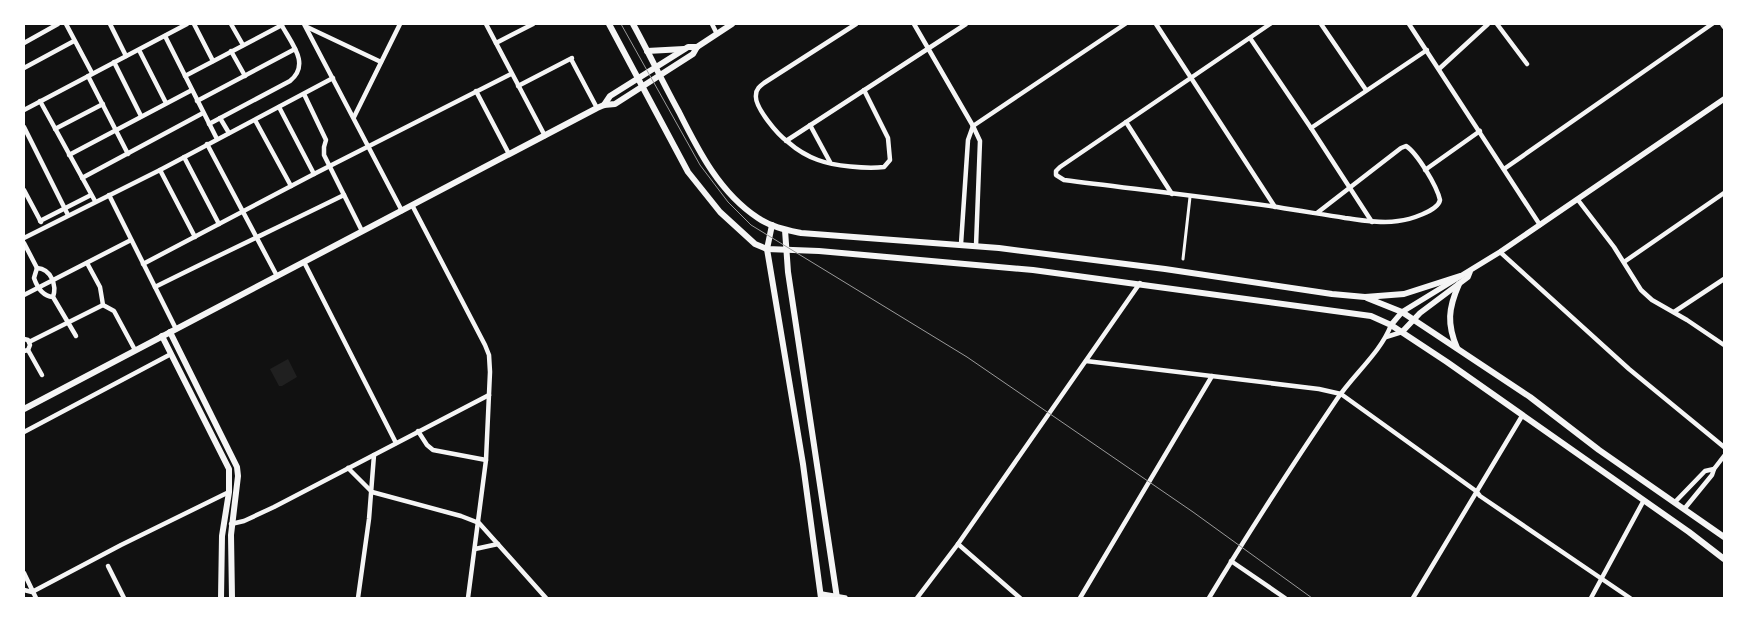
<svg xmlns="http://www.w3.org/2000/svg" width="1748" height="622" font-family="'Source Sans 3',sans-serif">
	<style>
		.green { fill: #202020 }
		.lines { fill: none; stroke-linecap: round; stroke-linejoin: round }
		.pedestrian { stroke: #f5f5f5; stroke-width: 3 }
		.minor { stroke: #f5f5f5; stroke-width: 4.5 }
		.tertiary { stroke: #f5f5f5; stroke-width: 5.5 }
		.secondary { stroke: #f5f5f5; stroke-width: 6 }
		.tram { stroke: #9a9a9a; stroke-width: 1 }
	</style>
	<rect width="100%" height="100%" fill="#111"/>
	<polygon class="green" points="288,359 297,377 282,386 279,386 270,369"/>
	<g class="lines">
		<polyline class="pedestrian" points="1183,259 1190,197"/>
		<g class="minor">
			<polyline points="66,24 92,73"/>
			<polyline points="110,24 126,56"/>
			<polyline points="194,24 213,61"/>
			<polyline points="231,24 243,45"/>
			<polyline points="304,24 402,211"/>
			<polyline points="486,24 545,136"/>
			<polyline points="712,24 717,34"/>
			<path d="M 856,24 L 764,83 C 760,86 756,89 756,95 C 754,107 778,135 788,142 C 797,150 807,156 818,160 C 834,166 866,169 884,167 L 890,160 L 888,138 L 864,90"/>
			<polyline points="914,24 973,126 980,141 976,246"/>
			<polyline points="1156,24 1275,207"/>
			<path d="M 1270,24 L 1060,167 L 1056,171 L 1056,175 L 1064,180 C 1135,189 1206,197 1277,207 C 1299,211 1322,214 1345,218 C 1362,220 1380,224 1398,221 C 1409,220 1438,211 1440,200 C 1437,186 1417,153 1406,146 L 1401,148 L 1317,213"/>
			<polyline points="1321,24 1366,90"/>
			<polyline points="1409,24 1540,225"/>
			<polyline points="1497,24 1527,64"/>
			<polyline points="1722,24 1724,27"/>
			<polyline points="307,27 381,62"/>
			<polyline points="165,36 217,139"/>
			<polyline points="1250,38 1311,128 1372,222"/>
			<polyline points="24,43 58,24"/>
			<polyline points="496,43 533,24"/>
			<polyline points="139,50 166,103"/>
			<polyline points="231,51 245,76"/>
			<polyline points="571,59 597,108"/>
			<polyline points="114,62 141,116"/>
			<polyline points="24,68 74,41"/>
			<polyline points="1439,69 1488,24"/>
			<polyline points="88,76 128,154"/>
			<polyline points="185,76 282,25"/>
			<polyline points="518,86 572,58"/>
			<polyline points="476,91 509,154"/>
			<polyline points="304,94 326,140 324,147 324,155 362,231"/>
			<polyline points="40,101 95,201"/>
			<polyline points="197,101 295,49"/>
			<polyline points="279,107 314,174"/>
			<polyline points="24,110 187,24"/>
			<polyline points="354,117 400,24"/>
			<polyline points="220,118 229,133"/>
			<polyline points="255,120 291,186"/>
			<polyline points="1126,122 1172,194"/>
			<path d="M 209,124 L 290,81 C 311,64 291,43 281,24"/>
			<polyline points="810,125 830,162"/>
			<polyline points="973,126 1125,24"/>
			<polyline points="24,127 68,215"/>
			<polyline points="1311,128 1427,50"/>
			<polyline points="55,129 103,104"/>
			<polyline points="786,141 966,24"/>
			<polyline points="207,144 277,276"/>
			<polyline points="69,155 192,90"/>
			<polyline points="184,157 219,224"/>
			<polyline points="1504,169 1712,24"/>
			<polyline points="160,170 195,237"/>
			<polyline points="1425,170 1480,131"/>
			<polyline points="82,178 203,113"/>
			<polyline points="24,190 41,222"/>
			<polyline points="109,195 176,329"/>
			<polyline points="1578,200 1614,247 1641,290 1652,300 1687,320 1724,345"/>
			<polyline points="412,205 485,345 489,355 490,372 486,460 468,598"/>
			<polyline points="40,221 91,195"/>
			<polyline points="24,238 160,170 333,78"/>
			<polyline points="24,243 37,268"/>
			<polyline points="961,244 968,140 973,126"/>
			<polyline points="1500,252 1629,369 1724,447"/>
			<polyline points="304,262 396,443"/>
			<polyline points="1624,262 1724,193"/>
			<polyline points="87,263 100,287 103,305 114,311 135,350"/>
			<polyline points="143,264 314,174 511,74"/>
			<path d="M 37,268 C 51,269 57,285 53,297 L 76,336"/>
			<path d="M 37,268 L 34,278 C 37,287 42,296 53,297"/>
			<path d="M 155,287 C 217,256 281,226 344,195"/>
			<polyline points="24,295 131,240"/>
			<polyline points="1674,312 1724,279"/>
			<polyline points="1386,337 1402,332"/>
			<polyline points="24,339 28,340 30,345 28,350 24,351"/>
			<polyline points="29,342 103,305"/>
			<polyline points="28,350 42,375"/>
			<polyline points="1086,361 1319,389 1341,394 1476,491 1480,496 1630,598"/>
			<polyline points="418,431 427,445 433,450 486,460"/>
			<polyline points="24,432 171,354"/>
			<polyline points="348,468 372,492 461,516 479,523 546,598"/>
			<polyline points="1675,502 1705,471 1714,469"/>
			<polyline points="1685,508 1712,475 1714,469 1724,456"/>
			<polyline points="231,524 244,521 274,507 489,395"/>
			<polyline points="958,544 1020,598"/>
			<polyline points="475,549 498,544"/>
			<polyline points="1231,561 1285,598"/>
			<polyline points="108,566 124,598"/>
			<polyline points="24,573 36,598"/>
			<polyline points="24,590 32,592 121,545 229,492"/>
			<polyline points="358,598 369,519 374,455"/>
			<polyline points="917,598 958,544 1140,283"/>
			<polyline points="1080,598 1212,376"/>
			<path d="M 1209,598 C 1250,530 1293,464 1337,399 C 1354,374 1381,352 1391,325"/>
			<polyline points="1413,598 1522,416"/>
			<polyline points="1591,598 1644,500"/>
		</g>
		<g class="tertiary">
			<polyline points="1391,325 1402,312 1500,252 1724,99"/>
			<polyline points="1402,332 1420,313 1468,277 1470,272"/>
			<polyline points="821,594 845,598"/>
		</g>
		<g class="secondary">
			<polyline points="609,24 688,172 720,212 755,244 767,249 819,251 1033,270 1371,316 1391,325 1447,362 1689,532 1724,559"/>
			<path d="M 633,24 C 649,53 663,83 679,112 C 699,152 720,193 758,218 C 771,227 787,230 801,233 L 999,248 L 1165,269 L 1332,294 L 1365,297 L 1404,294 L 1460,276"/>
			<polyline points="647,51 684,49"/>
			<polyline points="604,105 610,96 688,47 697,47"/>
			<polyline points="772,225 767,249 803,464 821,598"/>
			<polyline points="785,230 788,272 837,598"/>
			<polyline points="1367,298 1402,312 1530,397 1599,450 1724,537"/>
			<polyline points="170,332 237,467 238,476 231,535 232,598"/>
			<polyline points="162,336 229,469 229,492 222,536 221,598"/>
			<path d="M 1457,348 C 1447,324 1448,309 1459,284"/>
			<polyline points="24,409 597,108 604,105 615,104 693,54 697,47 732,24"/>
		</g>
		<polyline class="tram" points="621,24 700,165 728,202 751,225 967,357 1193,512 1312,598"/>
	</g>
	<rect width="1748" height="622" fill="none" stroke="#ffffff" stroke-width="50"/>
</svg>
